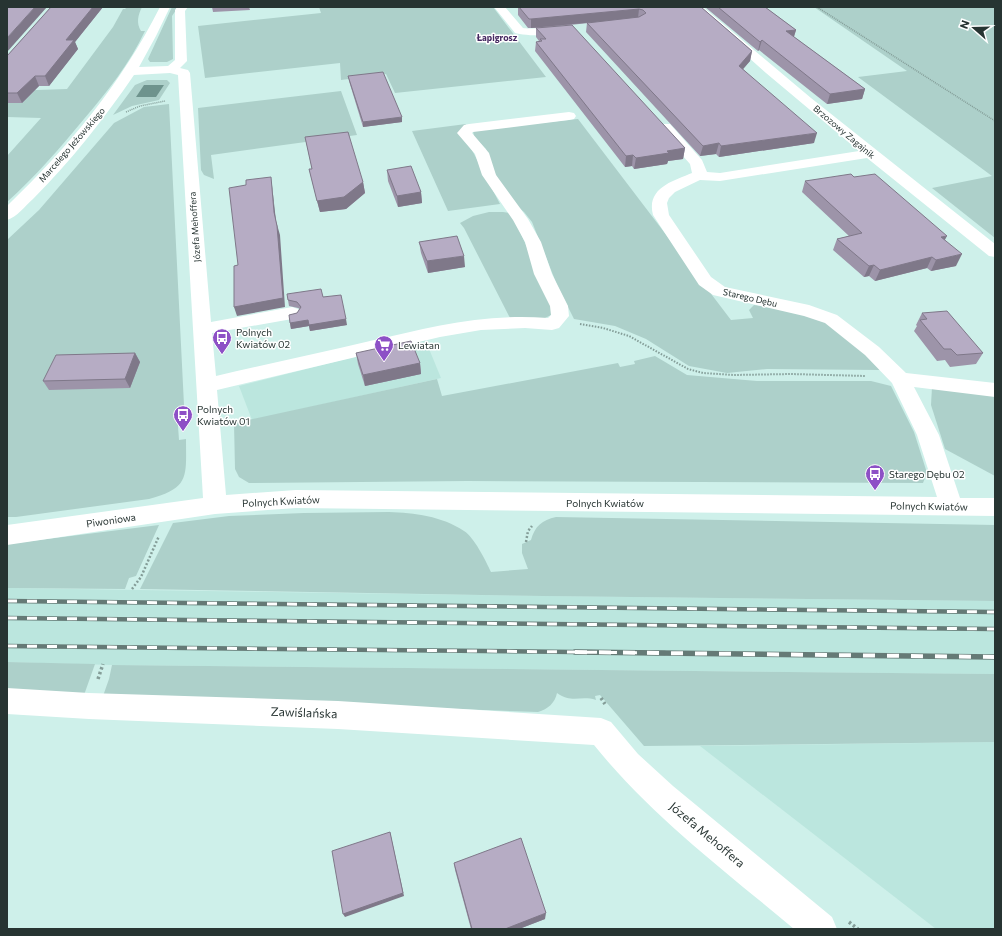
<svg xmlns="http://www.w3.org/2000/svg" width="1002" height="936" font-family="Commissioner,sans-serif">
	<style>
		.built { fill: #bbe6de }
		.green { fill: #add0ca }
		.water { fill: #6e938d }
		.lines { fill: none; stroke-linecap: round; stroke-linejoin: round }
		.path-far3 { stroke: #849d98; stroke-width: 1.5; stroke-dasharray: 1 1; stroke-linecap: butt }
		.path-far2 { stroke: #849d98; stroke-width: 2; stroke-dasharray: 1.5 1.5; stroke-linecap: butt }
		.path-far1 { stroke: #849d98; stroke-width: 2.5; stroke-dasharray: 2 2; stroke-linecap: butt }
		.path { stroke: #849d98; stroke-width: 3.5; stroke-dasharray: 2.5 2.5; stroke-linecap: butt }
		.minor { fill: #fff; fill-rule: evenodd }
		.rail-far1-casing { stroke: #657a76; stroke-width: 4.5 }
		.rail-casing { stroke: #657a76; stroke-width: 5.5 }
		.rail-far1 { stroke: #fff; stroke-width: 3; stroke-dasharray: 10; stroke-linecap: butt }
		.rail { stroke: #fff; stroke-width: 4; stroke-dasharray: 12; stroke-linecap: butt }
		.wall { fill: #9d94a9 }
		.shaded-wall { fill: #7f7889 }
		.building { fill: #b6acc4; stroke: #7f7889 }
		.labels { text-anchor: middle; stroke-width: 3; stroke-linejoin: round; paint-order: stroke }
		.far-neighbourhood-label { font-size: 9px; font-weight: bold; fill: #452861; stroke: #fff }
		.far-street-label { font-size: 9px; fill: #273432; stroke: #fff }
		.poi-label { font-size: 10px; fill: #273432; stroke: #fff; text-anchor: start }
		.street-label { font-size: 10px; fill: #273432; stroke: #fff }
		.near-street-label { font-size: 12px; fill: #273432; stroke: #fff }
	</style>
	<rect width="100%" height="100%" fill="#cef0ea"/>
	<g class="built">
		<polygon points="425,339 441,378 252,420 239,386"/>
		<polygon points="7,588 543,596 995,601 995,674 112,665 7,662"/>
		<polygon points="995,742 995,929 936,929 700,746"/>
	</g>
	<g class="green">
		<path d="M 127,7 L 142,7 C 138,15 136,23 141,31 L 145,31 C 130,63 107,92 84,119 C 60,148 35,177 7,202 L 7,156 L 41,118 L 7,117 L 7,91 L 67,89 L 113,27 L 123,9 L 125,9 Z"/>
		<polygon points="172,7 178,7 172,16 173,59 167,62 150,62 148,59"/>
		<polygon points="319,7 493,7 546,77 395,93 386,74 341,80 340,63 205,78 198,26 321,13"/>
		<polygon points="814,7 995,7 995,238 932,188 992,176 858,77 907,71"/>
		<polygon points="147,80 167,80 170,83 159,100 132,106 113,115 135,85"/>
		<polygon points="341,91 357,135 211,155 214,179 204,175 201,170 198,108"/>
		<path d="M 169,104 L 185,425 L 178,426 L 179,440 L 186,439 C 186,477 190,488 149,499 L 16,517 L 7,517 L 7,240 L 39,210 L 114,123 L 144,107 Z"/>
		<path d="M 578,119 L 731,320 L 753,318 L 749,310 L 754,305 C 777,309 804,311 826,322 C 847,333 864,354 881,370 L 767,369 L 727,373 L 689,366 L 646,339 L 615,326 L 574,319 L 557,285 L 532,222 L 524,212 L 509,199 L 491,166 L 486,149 L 474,137 L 473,130 Z"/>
		<polygon points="466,124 461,133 473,152 500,204 448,211 412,131"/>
		<polygon points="489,212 503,212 511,213 514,218 554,308 551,315 545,318 510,318 464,228 460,223 473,216"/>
		<polygon points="655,356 687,375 757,381 871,381 891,386 914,432 927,473 923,483 467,481 249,483 239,477 235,469 234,423 437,379 442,396 618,363 620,367 635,364 634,361"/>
		<polygon points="932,387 995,395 995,476 945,449 931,405"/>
		<path d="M 389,512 C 414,513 442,516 464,531 C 474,537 486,561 491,572 L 528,569 L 522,553 L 522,544 L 531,540 C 535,526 542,520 556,517 L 995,525 L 995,601 L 543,596 L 140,589 L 173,523 L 229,516 L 304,513 Z"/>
		<polygon points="159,525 136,576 129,578 125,589 7,588 7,544"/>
		<polygon points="7,662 95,664 84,695 7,689"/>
		<path d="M 112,665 L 995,674 L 995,742 L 644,746 L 600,695 L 595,696 L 596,700 C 580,695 573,704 557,693 C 555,703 548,709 538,712 L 103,696 L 109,679 Z"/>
	</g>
	<polygon class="water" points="144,85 164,85 156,97 136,97"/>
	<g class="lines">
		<g class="path-far3">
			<polyline points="817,7 995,121"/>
			<polyline points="126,112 140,106 165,101"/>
		</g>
		<polyline class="path-far2" points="580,324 603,328 629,336 688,369 703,373 734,375 791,374 866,376"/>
		<g class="path-far1">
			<polyline points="526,542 528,531 532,526"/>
			<polyline points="132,589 141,577 159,536"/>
		</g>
		<g class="path">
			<polyline points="98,679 103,664"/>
			<polyline points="601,698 605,704"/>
			<polyline points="849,922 858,929"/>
		</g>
		<g class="minor">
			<path d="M 160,7 L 170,7 L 156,36 L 139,67 L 168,66 L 175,60 L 175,10 L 177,7 L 188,7 L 185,11 L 187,61 L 180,68 L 188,70 L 190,73 L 211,322 L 292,307 L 298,309 L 301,313 L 298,317 L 292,319 L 212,333 L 216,376 C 267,364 319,353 370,341 C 431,327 484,313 548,318 L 551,315 L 550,306 L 534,274 L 525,242 L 513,220 L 482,175 L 475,154 L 457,133 L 464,125 L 469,124 L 569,112 L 574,113 L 576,116 L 574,119 L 569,120 L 473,132 L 472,133 L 489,153 L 496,175 L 528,219 L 541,242 L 552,274 L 568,306 L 569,316 L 559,328 L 552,330 L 525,328 L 481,330 L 440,337 L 217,390 L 226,495 L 296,490 L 937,497 L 917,435 L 892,383 L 865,355 L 825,323 L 804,316 L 713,295 L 699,285 L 653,215 C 646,188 673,181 692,173 L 690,164 L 660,130 L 658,127 L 660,124 L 670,124 L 702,160 L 707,172 L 720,173 L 859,151 L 766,73 L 692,7 L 703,7 L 811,98 L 995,244 L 995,257 L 989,256 L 867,158 L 720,181 L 700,180 L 675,192 L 669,198 L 667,203 L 669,215 L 711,277 L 725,287 L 809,305 L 837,315 L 879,347 L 906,373 L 995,383 L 995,397 L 914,387 L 939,435 L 960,498 L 995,498 L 995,516 L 296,508 L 215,514 L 7,545 L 7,525 L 203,498 L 178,75 L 170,73 L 134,75 C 104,119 71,161 33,199 C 25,206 17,217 7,220 L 7,206 C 70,145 120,86 160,7 Z"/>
			<path d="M 494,7 L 505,7 L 523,28 C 533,30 566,24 572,30 C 565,38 525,36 515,33 Z"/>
			<path d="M 7,688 L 89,693 L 338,701 L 601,718 L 611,722 L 638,754 L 673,786 L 832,917 L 837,929 L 794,929 C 725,871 651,816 594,745 L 338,729 L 89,719 L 7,714 Z"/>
		</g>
		<defs>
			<g id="rail-far1">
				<polyline points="7,601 995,612"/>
				<polyline points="7,618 995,629"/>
				<polyline points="7,646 665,653"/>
			</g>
			<polyline id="rail" points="575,652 995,657"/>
		</defs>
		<use href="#rail-far1" class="rail-far1-casing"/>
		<use href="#rail" class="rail-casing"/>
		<use href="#rail-far1" class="rail-far1"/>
		<use href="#rail" class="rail"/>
	</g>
	<g class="wall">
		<polygon points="51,7 103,7 75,42 78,49 49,86 39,86 22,103 7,103 7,56"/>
		<polygon points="212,7 249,7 250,10 213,12"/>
		<polygon points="517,7 701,7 752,51 750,61 743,69 814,143 719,157 716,154 700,156 586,32 587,23 638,18 550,27 685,148 683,159 668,161 667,164 634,169 632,166 625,167 535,51 536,42 539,41 536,37 536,28 528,28 518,15 518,8"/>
		<polygon points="705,7 765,7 796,30 794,37 865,89 862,99 827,104 759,50 758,51"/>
		<polygon points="348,76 402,122 363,127 349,81"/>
		<polygon points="305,137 363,182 365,193 346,209 320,212 309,169 312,169"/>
		<polygon points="387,170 421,192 422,203 398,207 388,181"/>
		<polygon points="854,177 945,240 956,266 931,271 927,268 875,281 869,276 864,277 833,250 837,239 849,236 802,192 805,181"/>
		<polygon points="419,242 465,267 428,273 421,253"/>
		<polygon points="323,297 347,325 310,331 309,326 291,329 290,323 300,309 298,308 289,306 288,300"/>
		<polygon points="922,313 983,353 976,364 950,367 945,360 937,361 914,331 917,326 916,325"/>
		<polygon points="135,353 140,362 130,388 49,390 43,381"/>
		<polygon points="356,353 420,363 421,374 365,386 358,364"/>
		<polygon points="454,863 545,919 519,929 471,929 455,870"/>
	</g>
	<g class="shaded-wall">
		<polygon points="35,7 47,7 7,52 7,38"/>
		<polygon points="93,7 103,7 75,42 78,49 49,86 45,76 66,40"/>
		<polygon points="639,9 638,18 531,28 531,19"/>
		<polygon points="796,30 793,39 786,31"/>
		<polygon points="762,40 759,50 758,51 760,42"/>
		<polygon points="752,51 750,61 737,76 739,66"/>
		<polygon points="35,76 39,86 22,103 17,93"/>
		<polygon points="865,89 862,99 827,104 830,94"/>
		<polygon points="402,117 402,122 363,127 363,122"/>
		<polygon points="817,133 814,143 719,157 721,146"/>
		<polygon points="719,143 716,154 700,156 703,146"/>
		<polygon points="685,148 683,159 668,161 667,164 634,169 636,158 667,151"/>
		<polygon points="633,155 632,166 625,167 626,156"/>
		<polygon points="271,177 272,185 276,221 280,235 285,307 237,316 234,307 274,212"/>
		<polygon points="363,182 365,193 346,209 320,212 317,201"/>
		<polygon points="421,192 422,203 398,207 397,196"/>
		<polygon points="947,236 941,247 941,237"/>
		<polygon points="962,254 956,266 931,271 936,260"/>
		<polygon points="464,256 465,267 428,273 427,261"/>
		<polygon points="932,257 927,268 875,281 880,270"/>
		<polygon points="874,265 869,276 864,277 869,266"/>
		<polygon points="346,319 347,325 310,331 309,326 291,329 290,323 308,320"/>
		<polygon points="135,353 140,362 130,388 125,379"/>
		<polygon points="420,363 421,374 365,386 363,375"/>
		<polygon points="390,832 404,896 345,917 343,914"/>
		<polygon points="546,913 545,919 519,929 505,929"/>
	</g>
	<g class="building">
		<polygon points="7,7 35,7 7,38"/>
		<polygon points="51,7 93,7 66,40 74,40 45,76 35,76 17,93 7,93 7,56"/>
		<polygon points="519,7 701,7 752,51 739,66 817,133 721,146 719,143 703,146 587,23 639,17 646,13 643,10 639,9 531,19 529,19"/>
		<polygon points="718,7 765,7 796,30 786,31 865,89 830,94 762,40 760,42"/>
		<polygon points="572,25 685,148 667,151 669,153 636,158 633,155 626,156 536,42 542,41 540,39 546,39 536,28"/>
		<polygon points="383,72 402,117 363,122 348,76"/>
		<polygon points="348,132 363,182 344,197 317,201 309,169 312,169 305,137"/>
		<polygon points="411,166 421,192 397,196 387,170"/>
		<polygon points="851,174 854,177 875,174 947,236 941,237 962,254 936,260 932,257 880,270 874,265 869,266 837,239 862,233 805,181"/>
		<polygon points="271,177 274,212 277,226 283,298 234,307 234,266 238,265 229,188 246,185 246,180"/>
		<polygon points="457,236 464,256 427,261 419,242"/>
		<polygon points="321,289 323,297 341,295 346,319 309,325 308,320 290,323 289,315 297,313 301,307 297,302 288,300 287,294"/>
		<polygon points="947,311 983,353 957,355 951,349 944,349 920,320 927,319 922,313"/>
		<polygon points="411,341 420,363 363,375 356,353"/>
		<polygon points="135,353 125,379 43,381 56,355"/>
		<polygon points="390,832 403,893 343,914 332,851"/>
		<polygon points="521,838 546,913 505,929 472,929 454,863"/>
	</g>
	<defs>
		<symbol id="bus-pin" viewBox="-11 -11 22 30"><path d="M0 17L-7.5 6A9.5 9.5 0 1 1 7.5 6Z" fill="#8d50c6" stroke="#fff"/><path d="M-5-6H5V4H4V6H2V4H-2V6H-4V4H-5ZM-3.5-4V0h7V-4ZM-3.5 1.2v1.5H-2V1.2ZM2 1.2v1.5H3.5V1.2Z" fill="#fff"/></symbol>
		<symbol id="supermarket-pin" viewBox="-11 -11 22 30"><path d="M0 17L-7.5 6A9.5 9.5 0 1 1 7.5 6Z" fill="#8d50c6" stroke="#fff"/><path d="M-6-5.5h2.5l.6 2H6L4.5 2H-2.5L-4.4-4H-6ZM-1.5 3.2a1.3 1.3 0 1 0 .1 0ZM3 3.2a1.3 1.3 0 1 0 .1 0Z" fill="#fff"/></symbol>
	</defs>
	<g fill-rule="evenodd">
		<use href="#bus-pin" x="211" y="327" width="22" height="30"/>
		<use href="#supermarket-pin" x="373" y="334" width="22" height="30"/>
		<use href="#bus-pin" x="172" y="404" width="22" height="30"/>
		<use href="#bus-pin" x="864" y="463" width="22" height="30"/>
	</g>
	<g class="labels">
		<g class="far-neighbourhood-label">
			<text x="497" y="41">Łapigrosz</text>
		</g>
		<g class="far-street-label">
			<text transform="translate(844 132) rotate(40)" y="3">Brzozowy Zagajnik</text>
			<text transform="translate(72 145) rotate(-49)" y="3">Marcelego Jeżowskiego</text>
			<text transform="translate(195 227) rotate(-94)" y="3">Józefa Mehoffera</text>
			<text transform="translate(750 298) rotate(13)" y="3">Starego Dębu</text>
		</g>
		<g class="poi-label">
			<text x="236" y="336">Polnych<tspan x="236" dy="12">Kwiatów 02</tspan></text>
			<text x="398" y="349">Lewiatan</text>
			<text x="197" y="413">Polnych<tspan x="197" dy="12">Kwiatów 01</tspan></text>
			<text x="889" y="478">Starego Dębu 02</text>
		</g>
		<g class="street-label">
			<text transform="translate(281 501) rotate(-3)" y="4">Polnych Kwiatów</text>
			<text x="605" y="507">Polnych Kwiatów</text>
			<text transform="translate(929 506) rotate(1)" y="4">Polnych Kwiatów</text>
			<text transform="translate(111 520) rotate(-8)" y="4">Piwoniowa</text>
		</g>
		<g class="near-street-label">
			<text transform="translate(304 713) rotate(2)" y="4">Zawiślańska</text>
			<text transform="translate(707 835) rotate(40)" y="4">Józefa Mehoffera</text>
		</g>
	</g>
	<rect width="1002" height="936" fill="none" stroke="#273432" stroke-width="16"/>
	<g transform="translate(974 28) rotate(290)" stroke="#ffffff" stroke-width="3" paint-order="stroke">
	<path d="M0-3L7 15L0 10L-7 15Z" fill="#273432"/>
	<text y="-6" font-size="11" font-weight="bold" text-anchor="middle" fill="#273432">N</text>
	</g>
</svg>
